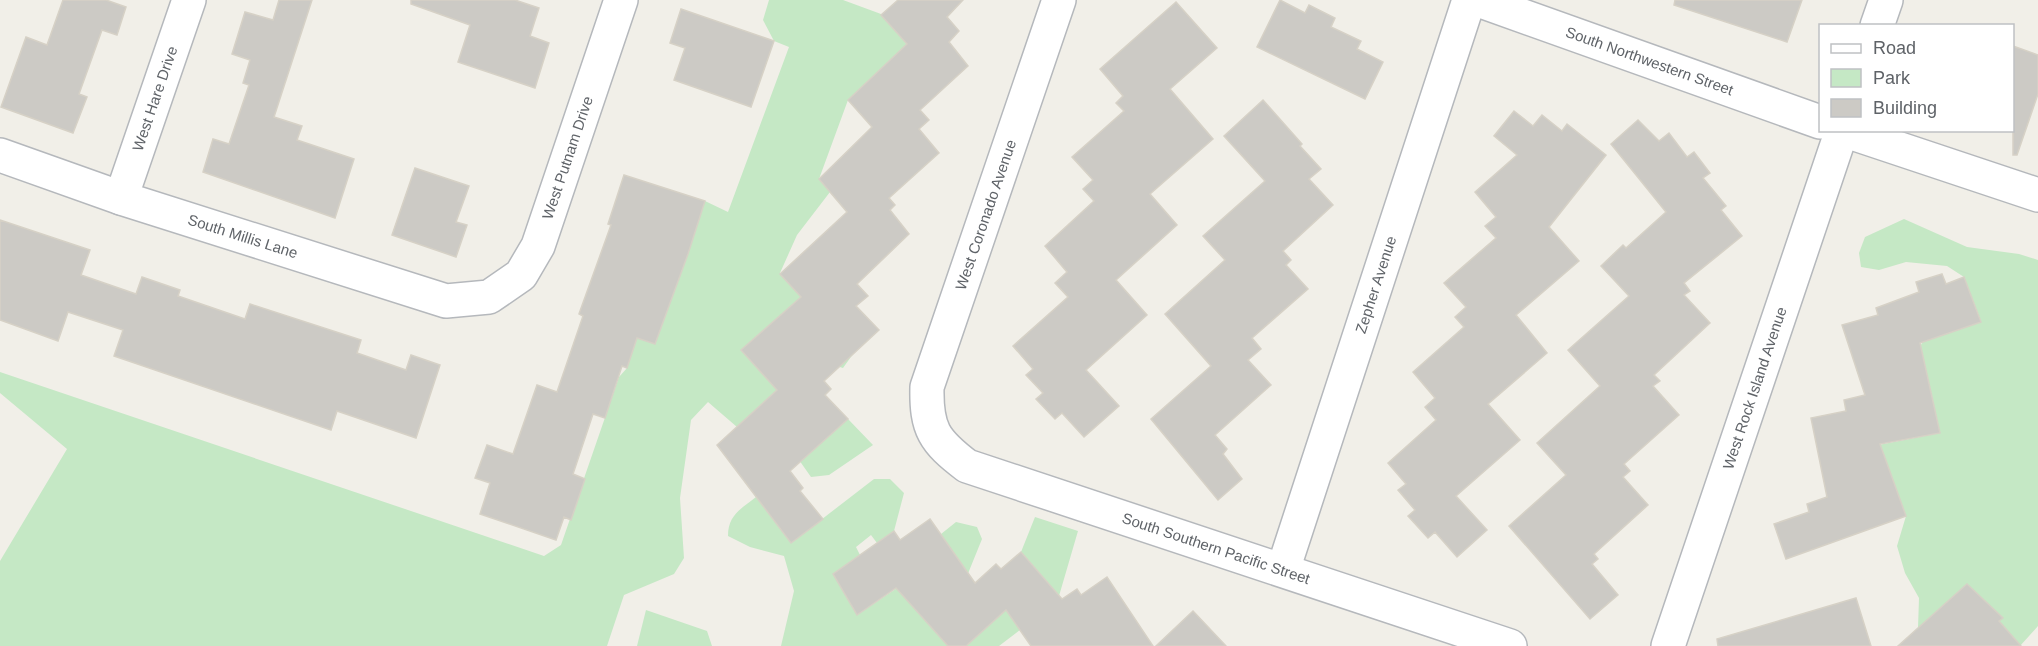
<svg xmlns="http://www.w3.org/2000/svg" width="2038" height="646" font-family="Arial,sans-serif">
	<style>
		.green { fill: #c5e8c5 }
		.building { fill: #cccac5; stroke: #d6d1c6; stroke-width: 1.5 }
		.lines { fill: none; stroke-linecap: round; stroke-linejoin: round }
		.minor-casing { stroke: #b5b8bc; stroke-width: 36 }
		.minor { stroke: #fff; stroke-width: 33 }
		.labels { text-anchor: middle; stroke-width: 4.5; stroke-linejoin: round; paint-order: stroke }
		.street-label { font-size: 15px; fill: #5f6368; stroke: #fff }
	</style>
	<rect width="100%" height="100%" fill="#f1efe8"/>
	<g class="green">
		<polygon points="769,0 843,0 881,14 920,60 848,100 819,179 830,192 797,235 780,273 853,354 843,368 823,362 823,441 848,419 873,445 829,475 811,477 792,450 737,427 708,402 691,420 680,498 684,558 674,574 624,595 607,646 0,646 0,561 67,449 0,393 0,372 544,556 561,545 619,377 627,368 637,338 655,344 688,254 705,201 728,212 789,47 774,41 763,20"/>
		<polygon points="1904,219 1967,247 2019,254 2038,260 2038,626 2020,646 1972,646 2002,618 1967,584 1918,628 1919,598 1905,573 1897,546 1906,516 1891,475 1863,448 1940,433 1930,387 1898,394 1895,380 1923,342 1981,321 1964,277 1947,266 1906,262 1879,270 1861,267 1859,253 1865,237"/>
		<path d="M 874,479 L 890,479 L 904,493 L 894,531 L 877,543 L 871,535 L 856,547 L 860,555 L 834,574 L 857,615 L 952,551 L 941,534 L 956,522 L 977,527 L 982,539 L 967,576 L 928,623 L 948,646 L 781,646 L 794,591 L 784,556 L 750,547 L 728,536 C 728,515 741,509 756,497 L 791,543 Z"/>
		<polygon points="1035,517 1078,531 1059,596 1049,608 999,646 966,646 1043,577 1021,552"/>
		<polygon points="646,610 707,631 712,646 637,646"/>
	</g>
	<g class="building">
		<polygon points="63,0 106,0 126,7 117,35 102,30 79,94 87,97 73,133 1,107 26,37 47,45"/>
		<polygon points="279,0 312,0 274,117 302,126 297,140 354,159 335,218 203,172 213,139 229,144 249,85 243,83 250,60 232,54 245,12 273,20"/>
		<polygon points="411,0 515,0 539,8 530,36 549,43 535,88 458,62 470,25 411,4"/>
		<polygon points="898,0 963,0 947,17 959,31 949,42 968,66 920,110 929,120 919,129 939,153 889,198 895,205 890,210 909,234 857,284 868,296 856,306 879,330 824,381 831,389 825,395 848,419 790,471 803,488 800,491 823,519 791,543 717,445 777,390 741,350 801,297 780,274 847,212 819,179 872,127 848,100 907,44 881,15"/>
		<polygon points="1280,0 1305,13 1309,5 1335,18 1331,27 1361,41 1357,49 1383,62 1365,99 1257,47"/>
		<polygon points="1675,0 1802,0 1787,42 1674,5"/>
		<polygon points="1176,2 1217,48 1170,89 1213,139 1150,194 1177,225 1116,280 1147,315 1086,370 1119,406 1084,437 1062,413 1055,419 1036,399 1043,393 1026,375 1033,369 1013,346 1068,297 1055,283 1067,272 1045,246 1094,201 1083,189 1093,180 1072,157 1124,111 1116,103 1123,96 1100,69"/>
		<polygon points="681,9 774,41 751,107 674,80 685,48 670,43"/>
		<polygon points="2013,46 2038,55 2038,94 2017,155 2013,155"/>
		<polygon points="1263,100 1302,144 1300,146 1321,169 1309,179 1333,205 1283,251 1291,260 1286,265 1308,289 1252,338 1261,349 1248,360 1271,385 1215,435 1227,449 1223,454 1242,479 1218,500 1151,419 1211,366 1165,314 1225,260 1203,236 1265,181 1224,136"/>
		<polygon points="1514,111 1533,126 1542,115 1562,131 1567,124 1606,155 1549,227 1579,261 1516,315 1547,353 1488,404 1520,440 1456,496 1487,530 1457,557 1435,532 1428,538 1408,516 1415,510 1398,490 1406,484 1388,463 1436,420 1425,407 1435,398 1413,372 1464,327 1455,317 1466,307 1444,283 1496,238 1485,226 1496,217 1475,192 1517,155 1494,136"/>
		<polygon points="1638,120 1659,141 1669,133 1687,157 1694,152 1710,173 1703,178 1726,206 1721,210 1742,236 1684,283 1690,291 1684,295 1710,323 1654,375 1660,381 1653,386 1679,415 1624,464 1630,471 1623,477 1648,505 1594,554 1598,559 1592,564 1618,595 1590,619 1509,526 1566,475 1537,443 1600,386 1568,350 1629,296 1601,266 1623,245 1626,248 1666,212 1611,144"/>
		<polygon points="415,168 469,186 456,222 467,225 456,257 392,235"/>
		<polygon points="624,175 705,201 688,254 655,344 637,338 627,368 622,366 605,418 593,414 573,474 585,479 571,520 564,517 556,540 480,514 490,483 475,478 487,445 513,454 537,385 557,392 583,316 579,314 611,225 608,224"/>
		<polygon points="0,220 90,250 81,275 136,294 142,277 180,290 178,296 245,319 250,304 361,340 357,353 406,370 411,355 440,365 416,438 337,411 331,430 114,356 123,330 68,312 58,341 0,320"/>
		<polygon points="1942,274 1946,284 1964,277 1981,322 1920,343 1940,433 1880,444 1906,516 1786,559 1774,524 1809,512 1807,504 1827,497 1811,418 1846,411 1844,400 1865,395 1842,325 1878,315 1876,308 1919,292 1916,282"/>
		<polygon points="930,519 975,583 996,564 1001,569 1021,552 1062,599 1077,589 1081,595 1107,577 1153,646 1031,646 1006,610 966,646 948,646 896,588 857,615 833,574 894,531 900,540"/>
		<polygon points="1967,584 2003,618 1999,621 2021,646 1898,646"/>
		<polygon points="1856,598 1871,646 1718,646 1717,639"/>
		<polygon points="1193,611 1226,646 1156,646"/>
	</g>
	<g class="lines">
		<defs>
			<g id="minor">
				<path id="s1" d="M 1059,0 L 927,387 C 926,429 934,441 967,466 L 1510,646"/>
				<path id="s2" d="M 1478,0 L 1820,122"/>
				<polyline points="1877,26 1886,0"/>
				<polyline points="1843,130 2038,195"/>
				<path id="s3" d="M 0,155 L 121,198 L 446,301 L 489,297 L 521,275 L 538,246 L 621,0"/>
				<path id="s4" d="M 121,198 L 189,0"/>
				<path id="s5" d="M 1283,570 L 1469,0"/>
				<path id="s6" d="M 1668,646 L 1842,130"/>
			</g>
		</defs>
		<use href="#minor" class="minor-casing"/>
		<use href="#minor" class="minor"/>
	</g>
	<g class="labels">
		<g class="street-label">
			<text dy="5" stroke="none"><textPath href="#s2" startOffset="182">South Northwestern Street</textPath></text>
			<text dy="5" stroke="none"><textPath href="#s4" startOffset="105">West Hare Drive</textPath></text>
			<text dy="5" stroke="none"><textPath href="#s3" startOffset="678">West Putnam Drive</textPath></text>
			<text transform="translate(986 215) rotate(-71)" y="5">West Coronado Avenue</text>
			<text dy="5" stroke="none"><textPath href="#s3" startOffset="256">South Millis Lane</textPath></text>
			<text dy="5" stroke="none"><textPath href="#s5" startOffset="300">Zepher Avenue</textPath></text>
			<text dy="5" stroke="none"><textPath href="#s6" startOffset="272">West Rock Island Avenue</textPath></text>
			<text dy="5" stroke="none"><textPath href="#s1" startOffset="765">South Southern Pacific Street</textPath></text>
		</g>
	</g>
	<rect x="1819" y="24" width="195" height="108" fill="#ffffff" stroke="#bfc1c3" stroke-width="1.5"/>
	<rect x="1831" y="44" width="30" height="9" fill="#ffffff" stroke="#bfc1c3" stroke-width="1.5"/>
	<text x="1873" y="54" font-size="18" fill="#5f6368">Road</text>
	<rect x="1831" y="69" width="30" height="18" fill="#c5e8c5" stroke="#bfc1c3" stroke-width="1.5"/>
	<text x="1873" y="84" font-size="18" fill="#5f6368">Park</text>
	<rect x="1831" y="99" width="30" height="18" fill="#cccac5" stroke="#bfc1c3" stroke-width="1.5"/>
	<text x="1873" y="114" font-size="18" fill="#5f6368">Building</text>
</svg>
